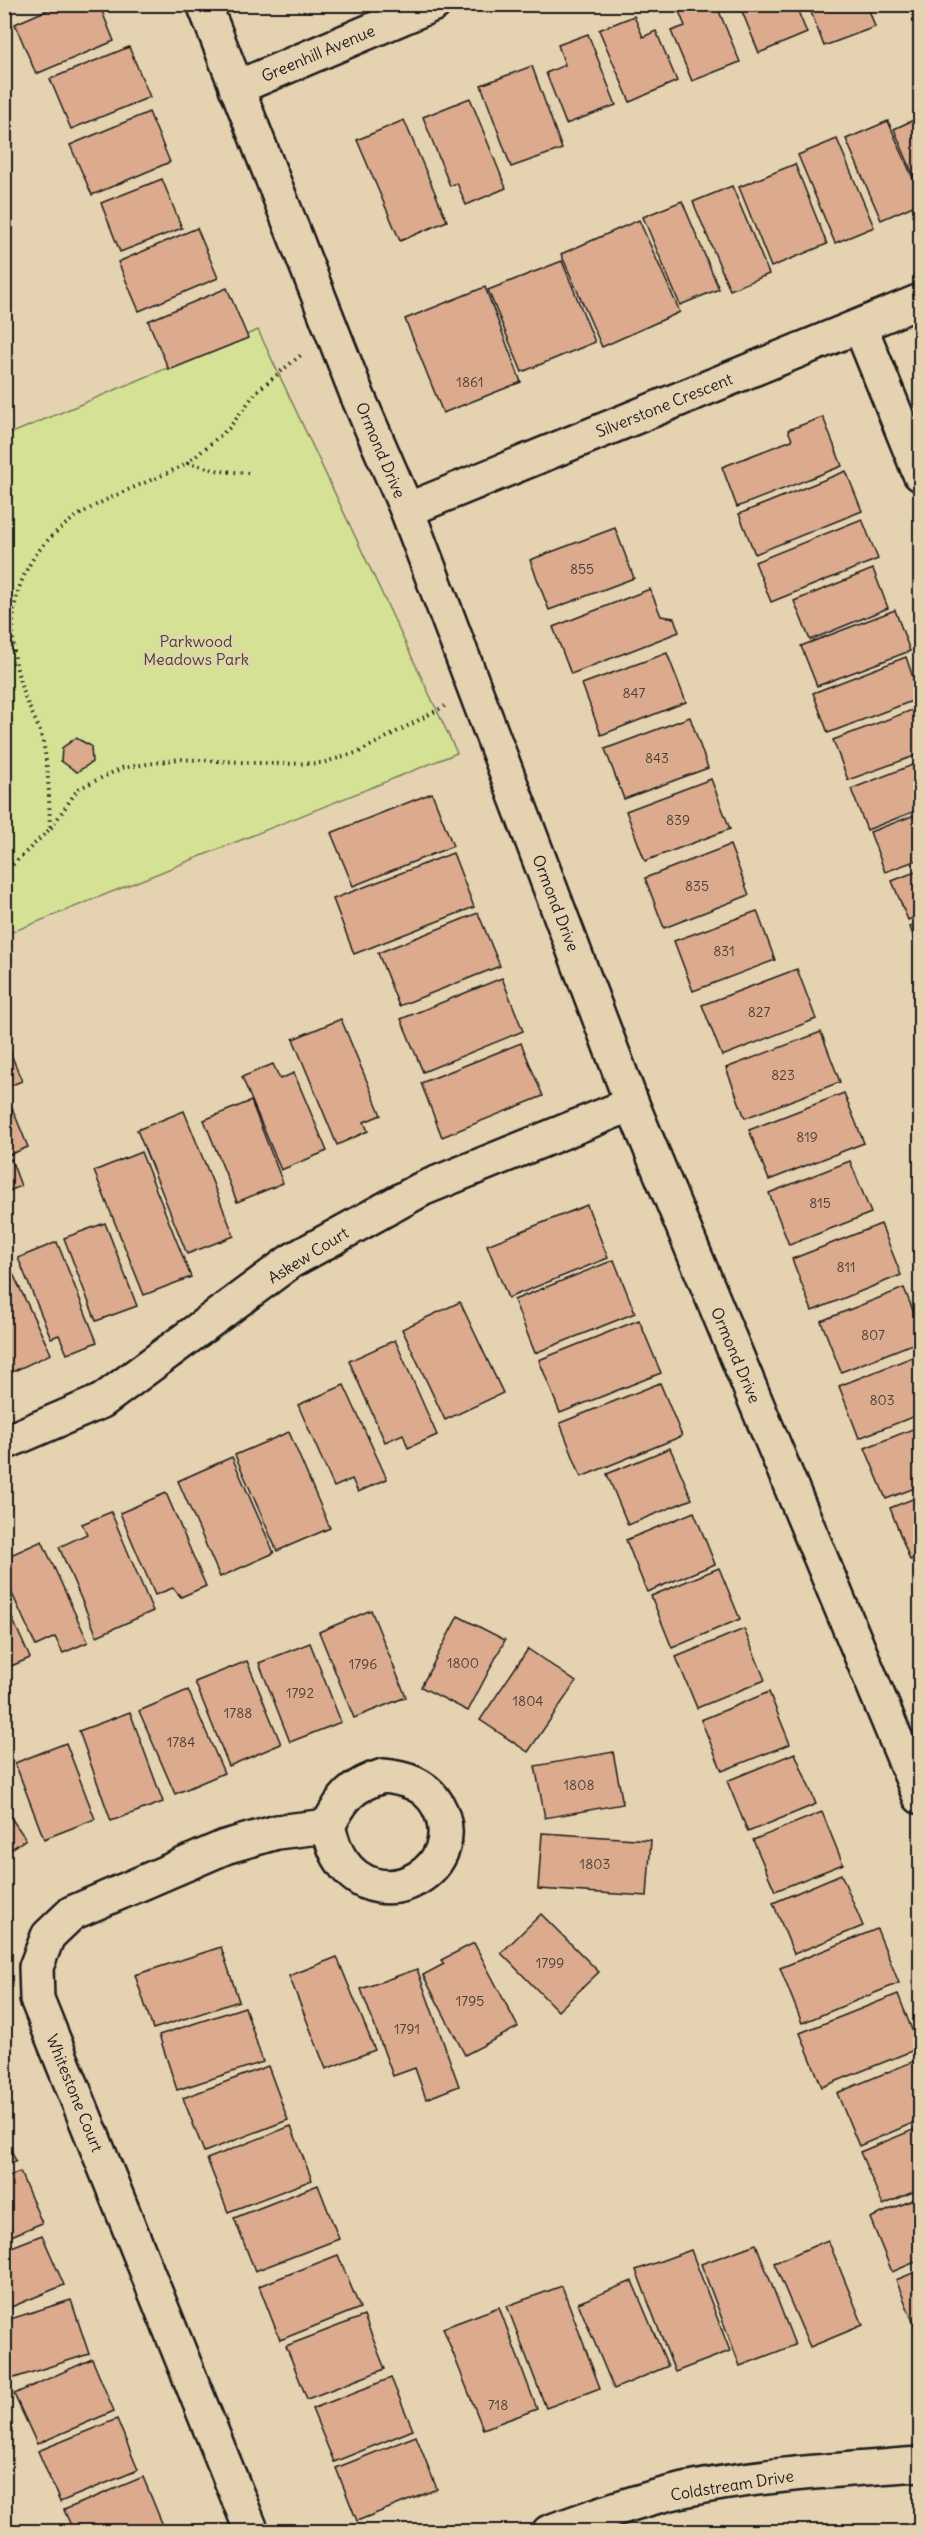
<svg xmlns="http://www.w3.org/2000/svg" width="925" height="2536" font-family="Delius,sans-serif">
	<style>
		.green { fill: #d5e295; stroke: #787f58; stroke-width: 1.5 }
		.building { fill: #dcab8e; stroke: #1c1c1c; stroke-width: 1.5 }
		.lines { fill: none; stroke-linecap: round; stroke-linejoin: round }
		.minor-casing { stroke: #1c1c1c; stroke-width: 38 }
		.path { stroke: #1c1c1c; stroke-width: 4; stroke-dasharray: 1.5 4.5; stroke-linecap: butt }
		.minor { stroke: #e5d2b0; stroke-width: 33 }
		.labels { text-anchor: middle; stroke-width: 4.5; stroke-linejoin: round; paint-order: stroke }
		.number-label { font-size: 14px; fill: #4c4038 }
		.street-label { font-size: 16px; fill: #1c1c1c; stroke: #e5d2b0 }
		.park-label { font-size: 16px; fill: #414434; stroke: #e5d2b0 }
	</style>
	<rect width="100%" height="100%" fill="#e5d2b0"/>
	<filter id="ink" filterUnits="userSpaceOnUse"><feTurbulence type="fractalNoise" baseFrequency=".0167" numOctaves="2"/><feDisplacementMap in="SourceGraphic" scale="12" xChannelSelector="R" yChannelSelector="G"/><feConvolveMatrix kernelMatrix="1 2 1 2 8 2 1 2 1" color-interpolation-filters="sRGB"/></filter>
	<g filter="url(#ink)">
		<polygon class="green" points="258,330 457,753 5,935 5,436"/>
		<g class="building">
			<polygon points="61,4 99,4 114,41 36,74 15,24"/>
			<polygon points="676,4 716,4 740,62 692,81 671,31 685,26"/>
			<polygon points="739,4 795,4 807,33 759,53"/>
			<polygon points="808,4 867,4 875,27 824,46"/>
			<polygon points="634,16 643,37 656,31 677,81 630,102 599,30"/>
			<polygon points="588,34 616,105 566,124 546,73 565,65 558,45"/>
			<polygon points="129,47 150,97 71,129 50,79"/>
			<polygon points="532,66 562,149 511,167 481,85"/>
			<polygon points="470,98 506,188 466,205 457,183 450,186 423,117"/>
			<polygon points="149,112 170,162 92,195 70,145"/>
			<polygon points="920,117 920,191 894,129"/>
			<polygon points="404,120 447,221 400,241 357,140"/>
			<polygon points="888,121 920,195 920,203 881,220 846,139"/>
			<polygon points="837,139 874,227 835,243 798,155"/>
			<polygon points="795,164 827,244 771,267 739,187"/>
			<polygon points="162,179 182,228 120,252 101,203"/>
			<polygon points="732,186 769,274 730,290 693,202"/>
			<polygon points="682,201 719,289 680,305 643,217"/>
			<polygon points="639,220 680,312 602,347 561,254"/>
			<polygon points="197,228 218,278 139,311 118,262"/>
			<polygon points="562,261 595,342 522,372 488,290"/>
			<polygon points="485,287 521,382 443,413 405,319"/>
			<polygon points="227,288 248,338 169,370 148,321"/>
			<polygon points="823,417 842,466 737,507 722,467 792,440 788,430"/>
			<polygon points="846,471 862,511 755,554 739,514"/>
			<polygon points="862,519 878,559 771,602 755,562"/>
			<polygon points="615,528 634,578 549,610 530,560"/>
			<polygon points="873,569 888,608 810,640 794,601"/>
			<polygon points="650,589 661,616 674,618 679,632 571,674 553,627"/>
			<polygon points="895,610 910,651 817,686 801,646"/>
			<polygon points="667,653 686,702 601,735 582,684"/>
			<polygon points="906,657 920,698 828,733 813,693"/>
			<polygon points="920,707 920,754 848,780 833,740"/>
			<polygon points="690,717 708,768 624,799 605,749"/>
			<polygon points="76,738 91,746 92,762 77,772 61,761 62,748"/>
			<polygon points="920,762 920,809 867,830 851,789"/>
			<polygon points="711,779 730,829 645,861 626,811"/>
			<polygon points="432,793 453,846 353,886 331,833"/>
			<polygon points="920,813 920,859 885,872 870,832"/>
			<polygon points="730,845 749,895 664,928 645,878"/>
			<polygon points="453,853 474,907 354,954 333,899"/>
			<polygon points="920,870 920,915 908,920 892,881"/>
			<polygon points="757,911 775,960 693,991 674,941"/>
			<polygon points="478,913 500,966 399,1006 378,953"/>
			<polygon points="920,923 920,955 910,927"/>
			<polygon points="797,969 816,1019 722,1056 702,1005"/>
			<polygon points="502,978 523,1031 423,1072 401,1019"/>
			<polygon points="341,1019 381,1115 364,1122 368,1131 337,1145 293,1039"/>
			<polygon points="821,1032 840,1082 745,1118 726,1068"/>
			<polygon points="4,1037 22,1081 4,1088"/>
			<polygon points="521,1043 543,1096 442,1137 421,1083"/>
			<polygon points="273,1064 280,1079 294,1073 327,1151 281,1170 242,1077"/>
			<polygon points="6,1093 28,1147 4,1157 4,1094"/>
			<polygon points="844,1093 864,1143 769,1180 749,1130"/>
			<polygon points="251,1101 283,1183 237,1202 204,1120"/>
			<polygon points="184,1111 234,1236 187,1254 137,1130"/>
			<polygon points="141,1152 191,1277 144,1295 94,1171"/>
			<polygon points="11,1159 21,1186 4,1193 4,1162"/>
			<polygon points="850,1161 871,1213 789,1245 769,1193"/>
			<polygon points="587,1205 608,1258 508,1298 487,1245"/>
			<polygon points="105,1223 137,1306 96,1321 64,1238"/>
			<polygon points="881,1224 901,1275 812,1311 792,1259"/>
			<polygon points="57,1242 97,1342 67,1354 59,1335 51,1338 18,1258"/>
			<polygon points="614,1260 635,1313 535,1353 514,1300"/>
			<polygon points="7,1261 51,1354 12,1372 4,1356 4,1262"/>
			<polygon points="904,1288 920,1328 920,1341 841,1372 821,1321"/>
			<polygon points="460,1302 503,1393 445,1420 402,1329"/>
			<polygon points="639,1320 661,1373 560,1413 539,1360"/>
			<polygon points="395,1340 437,1435 408,1448 403,1434 385,1442 349,1361"/>
			<polygon points="920,1354 920,1414 859,1438 839,1386"/>
			<polygon points="660,1383 682,1436 581,1477 560,1423"/>
			<polygon points="344,1385 387,1479 358,1492 352,1479 334,1487 298,1405"/>
			<polygon points="920,1426 920,1486 886,1499 865,1448"/>
			<polygon points="289,1432 330,1528 277,1551 235,1455"/>
			<polygon points="670,1448 692,1499 628,1525 607,1474"/>
			<polygon points="232,1457 274,1553 220,1577 178,1481"/>
			<polygon points="166,1493 206,1586 181,1597 173,1588 155,1595 120,1513"/>
			<polygon points="920,1496 920,1556 910,1560 890,1508"/>
			<polygon points="111,1512 153,1611 97,1636 59,1547 87,1534 82,1524"/>
			<polygon points="694,1512 715,1564 647,1592 626,1540"/>
			<polygon points="42,1541 88,1642 63,1653 55,1637 36,1646 4,1576 4,1558"/>
			<polygon points="719,1568 740,1619 672,1648 651,1596"/>
			<polygon points="4,1600 30,1658 4,1669"/>
			<polygon points="371,1610 406,1697 354,1718 319,1632"/>
			<polygon points="458,1616 505,1640 468,1711 421,1687"/>
			<polygon points="744,1629 765,1680 697,1708 676,1657"/>
			<polygon points="310,1643 341,1722 290,1742 259,1663"/>
			<polygon points="528,1649 576,1682 528,1752 480,1720"/>
			<polygon points="247,1661 281,1744 229,1766 195,1682"/>
			<polygon points="188,1690 224,1773 175,1794 139,1711"/>
			<polygon points="769,1692 790,1744 722,1771 701,1720"/>
			<polygon points="130,1712 163,1802 111,1821 79,1731"/>
			<polygon points="66,1743 95,1819 44,1839 15,1763"/>
			<polygon points="613,1752 623,1804 545,1818 535,1766"/>
			<polygon points="795,1753 816,1804 748,1832 727,1781"/>
			<polygon points="4,1808 26,1839 4,1854"/>
			<polygon points="822,1812 843,1864 775,1891 753,1840"/>
			<polygon points="542,1833 651,1840 647,1896 538,1889"/>
			<polygon points="841,1874 863,1926 794,1954 773,1903"/>
			<polygon points="541,1914 599,1972 558,2011 501,1953"/>
			<polygon points="877,1929 899,1983 802,2023 780,1968"/>
			<polygon points="474,1943 518,2027 465,2055 423,1975 444,1964 441,1960"/>
			<polygon points="221,1947 239,2001 153,2029 135,1975"/>
			<polygon points="337,1957 375,2050 326,2069 289,1976"/>
			<polygon points="417,1969 459,2086 426,2099 415,2068 393,2076 361,1989"/>
			<polygon points="898,1994 919,2048 822,2087 800,2033"/>
			<polygon points="245,2007 263,2062 177,2090 159,2035"/>
			<polygon points="919,2059 920,2120 859,2146 837,2093"/>
			<polygon points="268,2066 288,2120 204,2152 183,2098"/>
			<polygon points="291,2126 312,2180 228,2212 207,2159"/>
			<polygon points="920,2127 920,2189 883,2205 860,2152"/>
			<polygon points="4,2134 16,2161 4,2166"/>
			<polygon points="20,2172 42,2223 4,2239 4,2178"/>
			<polygon points="318,2185 339,2239 255,2271 234,2218"/>
			<polygon points="920,2197 920,2260 892,2272 870,2218"/>
			<polygon points="42,2235 64,2285 4,2310 4,2250"/>
			<polygon points="828,2240 863,2325 810,2347 774,2263"/>
			<polygon points="756,2244 795,2345 740,2366 701,2264"/>
			<polygon points="691,2250 730,2351 675,2372 636,2270"/>
			<polygon points="338,2255 360,2308 280,2340 259,2286"/>
			<polygon points="920,2270 920,2332 918,2334 896,2280"/>
			<polygon points="632,2281 668,2366 614,2389 578,2303"/>
			<polygon points="562,2286 600,2388 546,2408 507,2306"/>
			<polygon points="71,2300 89,2354 8,2380 4,2370 4,2321"/>
			<polygon points="499,2307 537,2409 483,2429 443,2328"/>
			<polygon points="364,2316 385,2369 307,2399 286,2346"/>
			<polygon points="92,2359 114,2411 37,2444 14,2394"/>
			<polygon points="391,2378 413,2430 334,2462 312,2409"/>
			<polygon points="117,2419 138,2470 60,2502 38,2451"/>
			<polygon points="416,2436 437,2489 357,2521 336,2468"/>
			<polygon points="143,2477 164,2528 156,2532 74,2532 64,2510"/>
		</g>
		<g class="lines">
			<defs>
				<g id="minor">
					<polyline points="204,4 358,397 407,510 632,1104 920,1797"/>
					<polyline points="236,88 434,4"/>
					<polyline points="860,326 920,474"/>
					<polyline points="407,510 920,301"/>
					<polyline points="4,1443 102,1401 291,1261 422,1189 632,1104"/>
					<path d="M 383,1776 C 405,1778 425,1784 437,1804 C 473,1867 380,1921 341,1860 C 334,1850 331,1837 328,1826 C 342,1798 352,1785 383,1776 Z"/>
					<polyline points="252,2532 37,1999 36,1967 48,1936 72,1913 225,1847 277,1832 328,1826"/>
					<path d="M 549,2532 C 593,2516 638,2500 684,2490 C 762,2474 842,2470 920,2464"/>
				</g>
			</defs>
			<use href="#minor" class="minor-casing"/>
			<g class="path">
				<polyline points="248,473 220,471 188,463 229,428 257,391 301,355"/>
				<polyline points="51,828 78,789 122,768 179,759 280,764 322,763 359,752 445,706"/>
				<path d="M 4,873 L 50,829 C 49,799 49,767 42,738 C 38,722 28,708 23,692 C 2,626 11,563 70,521 C 105,496 149,483 188,463"/>
			</g>
			<use href="#minor" class="minor"/>
		</g>
	</g>
	<g class="labels">
		<g class="number-label">
			<text x="470" y="387">1861</text>
			<text x="582" y="574">855</text>
			<text x="634" y="698">847</text>
			<text x="657" y="763">843</text>
			<text x="678" y="825">839</text>
			<text x="697" y="891">835</text>
			<text x="724" y="956">831</text>
			<text x="759" y="1017">827</text>
			<text x="783" y="1080">823</text>
			<text x="807" y="1142">819</text>
			<text x="820" y="1208">815</text>
			<text x="846" y="1272">811</text>
			<text x="873" y="1340">807</text>
			<text x="882" y="1405">803</text>
			<text x="463" y="1668">1800</text>
			<text x="363" y="1669">1796</text>
			<text x="300" y="1698">1792</text>
			<text x="528" y="1706">1804</text>
			<text x="238" y="1718">1788</text>
			<text x="181" y="1747">1784</text>
			<text x="579" y="1790">1808</text>
			<text x="595" y="1869">1803</text>
			<text x="550" y="1968">1799</text>
			<text x="470" y="2006">1795</text>
			<text x="407" y="2034">1791</text>
			<text x="498" y="2410">718</text>
		</g>
		<g class="street-label">
			<text transform="translate(318 53) rotate(-23)" y="6">Greenhill Avenue</text>
			<text transform="translate(664 405) rotate(-22)" y="6">Silverstone Crescent</text>
			<text transform="translate(381 450) rotate(67)" y="6">Ormond Drive</text>
			<text transform="translate(556 903) rotate(69)" y="6">Ormond Drive</text>
			<text transform="translate(308 1255) rotate(-32)" y="6">Askew Court</text>
			<text transform="translate(736 1355) rotate(67)" y="6">Ormond Drive</text>
			<text transform="translate(75 2093) rotate(68)" y="6">Whitestone Court</text>
			<text transform="translate(732 2485) rotate(-9)" y="6">Coldstream Drive</text>
		</g>
		<g class="park-label">
			<text x="196" y="647">Parkwood<tspan x="196" dy="18">Meadows Park</tspan></text>
		</g>
	</g>
	<rect width="925" height="2536" fill="none" stroke="#e5d2b0" stroke-width="24"/>
	<rect x="12" y="12" width="901" height="2512" fill="none" stroke="#1c1c1c" stroke-width="2" filter="url(#ink)"/>
</svg>
